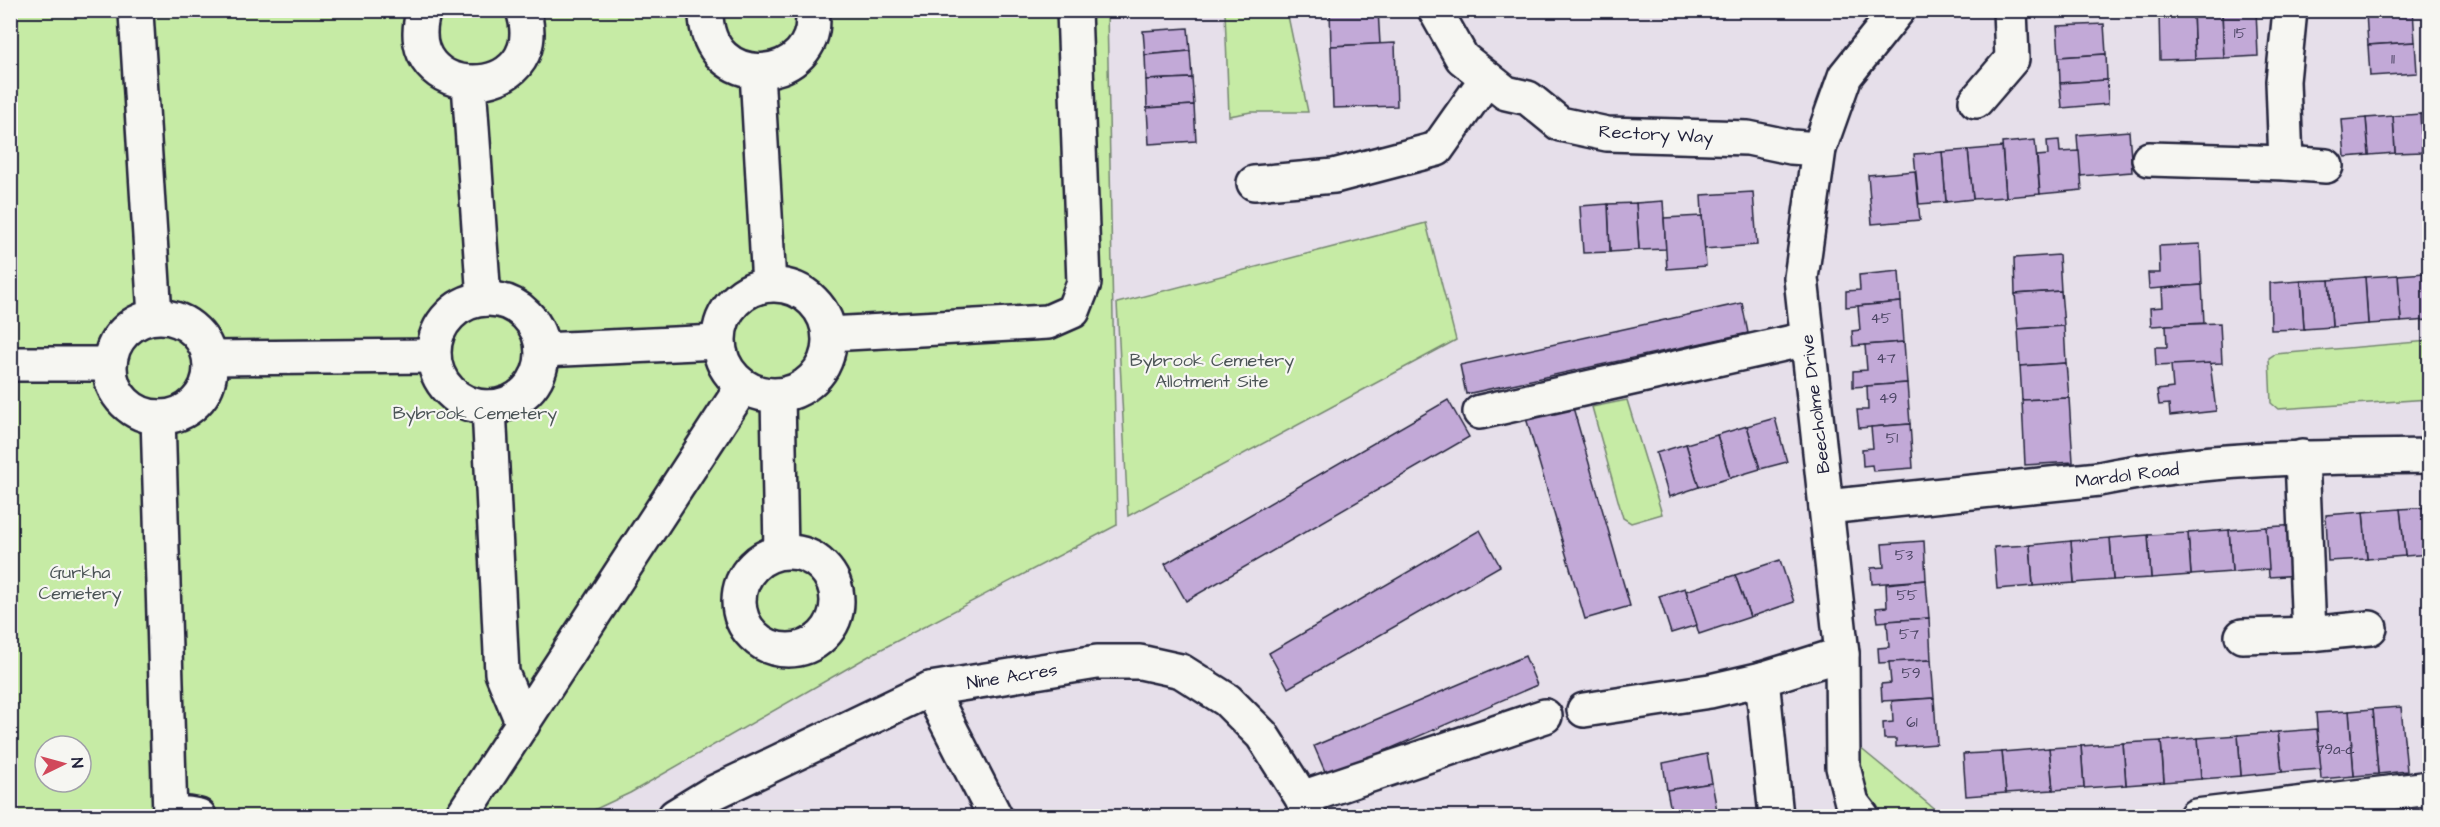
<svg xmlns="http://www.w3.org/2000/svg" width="2440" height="827" font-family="'Architects Daughter',sans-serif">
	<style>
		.green { fill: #c6eba5; stroke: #748670; stroke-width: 1.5; fill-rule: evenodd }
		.building { fill: #c2a9d7; stroke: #22223b; stroke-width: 1.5 }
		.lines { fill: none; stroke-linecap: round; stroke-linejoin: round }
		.minor-casing { stroke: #22223b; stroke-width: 38 }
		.minor { stroke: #f6f6f2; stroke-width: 33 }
		.labels { text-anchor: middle; stroke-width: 4.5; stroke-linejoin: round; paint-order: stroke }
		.number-label { font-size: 15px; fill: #4a4462 }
		.street-label { font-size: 18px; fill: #22223b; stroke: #f6f6f2 }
		.park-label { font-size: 18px; fill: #4b5456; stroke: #f6f6f2 }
	</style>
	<rect width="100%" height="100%" fill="#e6dfea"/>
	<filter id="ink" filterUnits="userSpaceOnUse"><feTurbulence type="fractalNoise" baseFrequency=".0167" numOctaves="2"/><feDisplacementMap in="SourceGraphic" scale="12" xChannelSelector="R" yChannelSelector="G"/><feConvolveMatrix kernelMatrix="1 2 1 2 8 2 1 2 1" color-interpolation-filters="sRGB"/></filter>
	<g filter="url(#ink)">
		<g class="green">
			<polygon points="1231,10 1287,11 1308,112 1251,112 1229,116 1225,12"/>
			<path d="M 10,11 L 1107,11 L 1117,525 L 876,652 L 630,793 L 581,816 L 11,816 ZM 45,746 L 81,746 L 81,782 L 45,782 Z"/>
			<polygon points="1426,223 1456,340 1128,516 1117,303"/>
			<polygon points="2429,341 2429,399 2278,409 2271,403 2269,358 2275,354"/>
			<polygon points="1627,400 1662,514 1631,523 1623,518 1592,407"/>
			<path d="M 1859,747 L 1943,816 C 1930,816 1893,821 1882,816 C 1858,805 1860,768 1859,747 Z"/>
		</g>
		<g class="building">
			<polygon points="1330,10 1378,10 1380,44 1331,46"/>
			<polygon points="2193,10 2195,59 2160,60 2159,12"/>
			<polygon points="2193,10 2222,10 2224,58 2195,59"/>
			<polygon points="2222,10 2256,10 2258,56 2224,58"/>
			<polygon points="2413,10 2415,42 2368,45 2366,12"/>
			<polygon points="2104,24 2106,54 2059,57 2057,26"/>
			<polygon points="1188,28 1190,51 1145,55 1143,31"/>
			<polygon points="2415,42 2417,73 2370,76 2368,45"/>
			<polygon points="1395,43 1397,106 1333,108 1331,46"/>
			<polygon points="1190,51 1192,78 1146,80 1145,55"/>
			<polygon points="2106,54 2107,80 2060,83 2059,57"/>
			<polygon points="1192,78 1194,105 1147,108 1146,80"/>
			<polygon points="2107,80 2108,104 2062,108 2060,83"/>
			<polygon points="1194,105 1196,141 1149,144 1147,108"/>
			<polygon points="2430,113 2430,151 2422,152 2420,114"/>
			<polygon points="2420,114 2422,152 2395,153 2393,116"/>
			<polygon points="2393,116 2395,153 2369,155 2366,118"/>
			<polygon points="2366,118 2369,155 2345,157 2342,120"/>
			<polygon points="2129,131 2132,172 2080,176 2077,135"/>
			<polygon points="2035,140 2040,194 2006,197 2002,143"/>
			<polygon points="2059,140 2060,152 2079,151 2082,190 2040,194 2037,156 2048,155 2047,141"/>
			<polygon points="2002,147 2006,197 1973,199 1968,150"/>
			<polygon points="1968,150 1973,199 1946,202 1942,152"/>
			<polygon points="1942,152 1946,202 1919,204 1914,154"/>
			<polygon points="1915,171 1920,220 1872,224 1868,175"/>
			<polygon points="1753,192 1757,245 1704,249 1701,195"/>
			<polygon points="1663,201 1666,249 1639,250 1636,203"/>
			<polygon points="1636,203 1639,250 1610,252 1608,204"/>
			<polygon points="1608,204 1610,252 1583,253 1580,206"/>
			<polygon points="1702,216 1706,266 1667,269 1664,218"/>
			<polygon points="2200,244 2202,285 2149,289 2148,273 2160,273 2159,246"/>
			<polygon points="2059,255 2061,291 2015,294 2014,258"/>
			<polygon points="1899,271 1901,302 1846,307 1846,291 1860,290 1859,275"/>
			<polygon points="2425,273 2429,320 2401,322 2398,275"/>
			<polygon points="2398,275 2401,322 2368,324 2365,277"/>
			<polygon points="2365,277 2368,324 2332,327 2329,280"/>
			<polygon points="2329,280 2332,327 2304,329 2301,281"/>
			<polygon points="2301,281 2304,329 2271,330 2270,283"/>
			<polygon points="2202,285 2204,323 2151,326 2150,308 2163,307 2162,288"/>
			<polygon points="2061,291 2064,326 2018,329 2015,294"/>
			<polygon points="1901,302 1904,342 1853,346 1852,331 1860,330 1858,306"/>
			<polygon points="1742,303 1748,333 1466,394 1460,365"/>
			<polygon points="2220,323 2222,363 2156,366 2155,347 2167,347 2166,325"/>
			<polygon points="2064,326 2066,363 2020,366 2018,329"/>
			<polygon points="1904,342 1907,383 1853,387 1853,371 1867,370 1865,345"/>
			<polygon points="2066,363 2069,398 2022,400 2020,366"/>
			<polygon points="2210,363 2216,411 2170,416 2169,404 2159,405 2157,390 2173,388 2171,365"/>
			<polygon points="1907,383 1910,424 1859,428 1857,410 1868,410 1867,386"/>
			<polygon points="1570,397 1630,606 1585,619 1524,411"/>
			<polygon points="2069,398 2073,462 2025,465 2022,400"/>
			<polygon points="1448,400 1469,437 1186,601 1165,564"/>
			<polygon points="1775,418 1787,462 1760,469 1747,426"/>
			<polygon points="1910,424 1913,468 1873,471 1872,465 1863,466 1862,449 1873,448 1871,427"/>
			<polygon points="1747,426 1760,469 1730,478 1717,435"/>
			<polygon points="1717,435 1730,478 1699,487 1686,444"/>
			<polygon points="1686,444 1699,487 1669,497 1656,453"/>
			<polygon points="2430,507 2430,554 2405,556 2400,509"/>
			<polygon points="2400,509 2405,556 2367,559 2363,512"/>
			<polygon points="2363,512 2367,559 2328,561 2326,515"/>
			<polygon points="2297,525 2301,575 2269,577 2266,527"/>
			<polygon points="2266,527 2269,569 2232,572 2229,530"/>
			<polygon points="1480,530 1500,566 1288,688 1269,653"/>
			<polygon points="2229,530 2232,572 2191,575 2188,533"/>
			<polygon points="2188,533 2191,575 2151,578 2148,535"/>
			<polygon points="2148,535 2151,578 2113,580 2110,538"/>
			<polygon points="2110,538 2113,580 2074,583 2071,541"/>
			<polygon points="1924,541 1926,580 1872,584 1871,568 1884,567 1882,544"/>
			<polygon points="2071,541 2074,583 2033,586 2030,545"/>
			<polygon points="2030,545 2033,586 1997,589 1994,547"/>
			<polygon points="1780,560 1794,602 1750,617 1735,575"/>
			<polygon points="1735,575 1750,617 1699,634 1686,591"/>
			<polygon points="1926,580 1929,618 1878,622 1876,608 1887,607 1886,584"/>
			<polygon points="1685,588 1697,625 1671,633 1659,596"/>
			<polygon points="1929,618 1931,660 1879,663 1878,648 1889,647 1887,621"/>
			<polygon points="1525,656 1537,685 1327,776 1314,746"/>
			<polygon points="1931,660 1934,698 1882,701 1881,684 1891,683 1889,662"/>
			<polygon points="1934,698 1937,744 1896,747 1896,739 1884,739 1883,723 1893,722 1892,701"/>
			<polygon points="2401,707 2407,771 2378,774 2373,709"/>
			<polygon points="2373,709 2378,774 2354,776 2349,711"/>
			<polygon points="2349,711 2354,776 2321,779 2316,713"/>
			<polygon points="2317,729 2321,769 2282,772 2278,732"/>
			<polygon points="2278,732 2282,772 2241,776 2238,735"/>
			<polygon points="2238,735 2241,776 2201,779 2198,738"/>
			<polygon points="2198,738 2201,779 2164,782 2161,741"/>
			<polygon points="2161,741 2164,782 2126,785 2123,743"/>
			<polygon points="2123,743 2126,785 2084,788 2081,746"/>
			<polygon points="2081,746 2084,788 2053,790 2049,748"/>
			<polygon points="2049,748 2053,790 2006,793 2002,752"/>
			<polygon points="2002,752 2006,793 1966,796 1963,754"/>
			<polygon points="1707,754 1712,783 1667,790 1663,763"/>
			<polygon points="1712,783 1718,816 1672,816 1667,790"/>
		</g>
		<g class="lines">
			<defs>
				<g id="minor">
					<path d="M 424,10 C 393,106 554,106 523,10"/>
					<path d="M 706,10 C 704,97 824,84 812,10"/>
					<polyline points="1435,10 1462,58 1506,93 1528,98 1560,124 1607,134 1748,138 1791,147 1819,149"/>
					<polyline points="136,13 155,316"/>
					<polyline points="757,72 769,285"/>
					<polyline points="469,84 484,299"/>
					<polyline points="1976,101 2012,59 2010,10"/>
					<polyline points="2149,159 2286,163 2326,166"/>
					<polyline points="2286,163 2283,81 2290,10"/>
					<polyline points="1254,183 1334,176 1437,149 1487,78"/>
					<circle cx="774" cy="340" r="55"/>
					<circle cx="488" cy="353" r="54"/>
					<circle cx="160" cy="367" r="50"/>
					<polyline points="829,334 1048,322 1073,311 1084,283 1074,10"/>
					<polyline points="542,350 718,342"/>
					<polyline points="210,358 434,356"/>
					<polyline points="10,364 109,364"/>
					<polyline points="778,396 781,552"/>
					<polyline points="489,407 502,673 523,724"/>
					<polyline points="1480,412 1806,339"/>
					<polyline points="158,417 170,816"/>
					<polyline points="2302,457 2309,634 2370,628"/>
					<path d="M 1826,507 L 2099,479 C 2206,457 2321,457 2430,456"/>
					<circle cx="788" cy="601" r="49"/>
					<polyline points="2242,636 2309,634"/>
					<polyline points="1762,679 1776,816"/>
					<polyline points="930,689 995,816"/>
					<polyline points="1584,710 1710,691 1762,679 1842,654"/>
					<polyline points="1302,798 1545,716"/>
					<polyline points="168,816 188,814 199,816"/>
					<polyline points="462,816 743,386"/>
					<polyline points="675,816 711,794 930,689 1097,662 1140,662 1181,671 1227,700 1262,735 1302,798 1309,816"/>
					<polyline points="1862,816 1852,803 1843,767 1842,654 1801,278 1819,149 1845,76 1898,10"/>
					<polyline points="2196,816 2430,788"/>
				</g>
			</defs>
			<use href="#minor" class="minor-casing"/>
			<use href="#minor" class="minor"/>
		</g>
	</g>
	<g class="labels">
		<g class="number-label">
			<text x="2240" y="38">15</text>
			<text x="2393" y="64">11</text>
			<text x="1881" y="323">45</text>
			<text x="1886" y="363">47</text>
			<text x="1888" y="403">49</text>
			<text x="1892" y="443">51</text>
			<text x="1904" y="560">53</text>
			<text x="1907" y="600">55</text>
			<text x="1909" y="639">57</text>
			<text x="1911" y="678">59</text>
			<text x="1912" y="727">61</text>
			<text x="2335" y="754">79a-c</text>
		</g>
		<g class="street-label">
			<text transform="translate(1656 134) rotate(3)" y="6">Rectory Way</text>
			<text transform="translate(1815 404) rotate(-97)" y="6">Beecholme Drive</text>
			<text transform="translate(2127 475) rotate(-7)" y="6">Mardol Road</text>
			<text transform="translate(1012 676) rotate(-9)" y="6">Nine Acres</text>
		</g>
		<g class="park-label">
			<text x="1212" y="366">Bybrook Cemetery<tspan x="1212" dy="21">Allotment Site</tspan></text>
			<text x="475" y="419">Bybrook Cemetery</text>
			<text x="80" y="578">Gurkha<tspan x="80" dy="21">Cemetery</tspan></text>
		</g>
	</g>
	<rect width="2440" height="827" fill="none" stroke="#f6f6f2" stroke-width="36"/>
	<rect x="18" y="18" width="2404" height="791" fill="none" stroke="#22223b" stroke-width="2" filter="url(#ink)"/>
	<g transform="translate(63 764) rotate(85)"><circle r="28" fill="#f6f6f2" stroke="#a1a1a9" stroke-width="1.5"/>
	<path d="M0-4.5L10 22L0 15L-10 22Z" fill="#d1495b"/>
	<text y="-9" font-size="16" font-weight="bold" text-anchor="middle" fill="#22223b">N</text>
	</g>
</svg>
